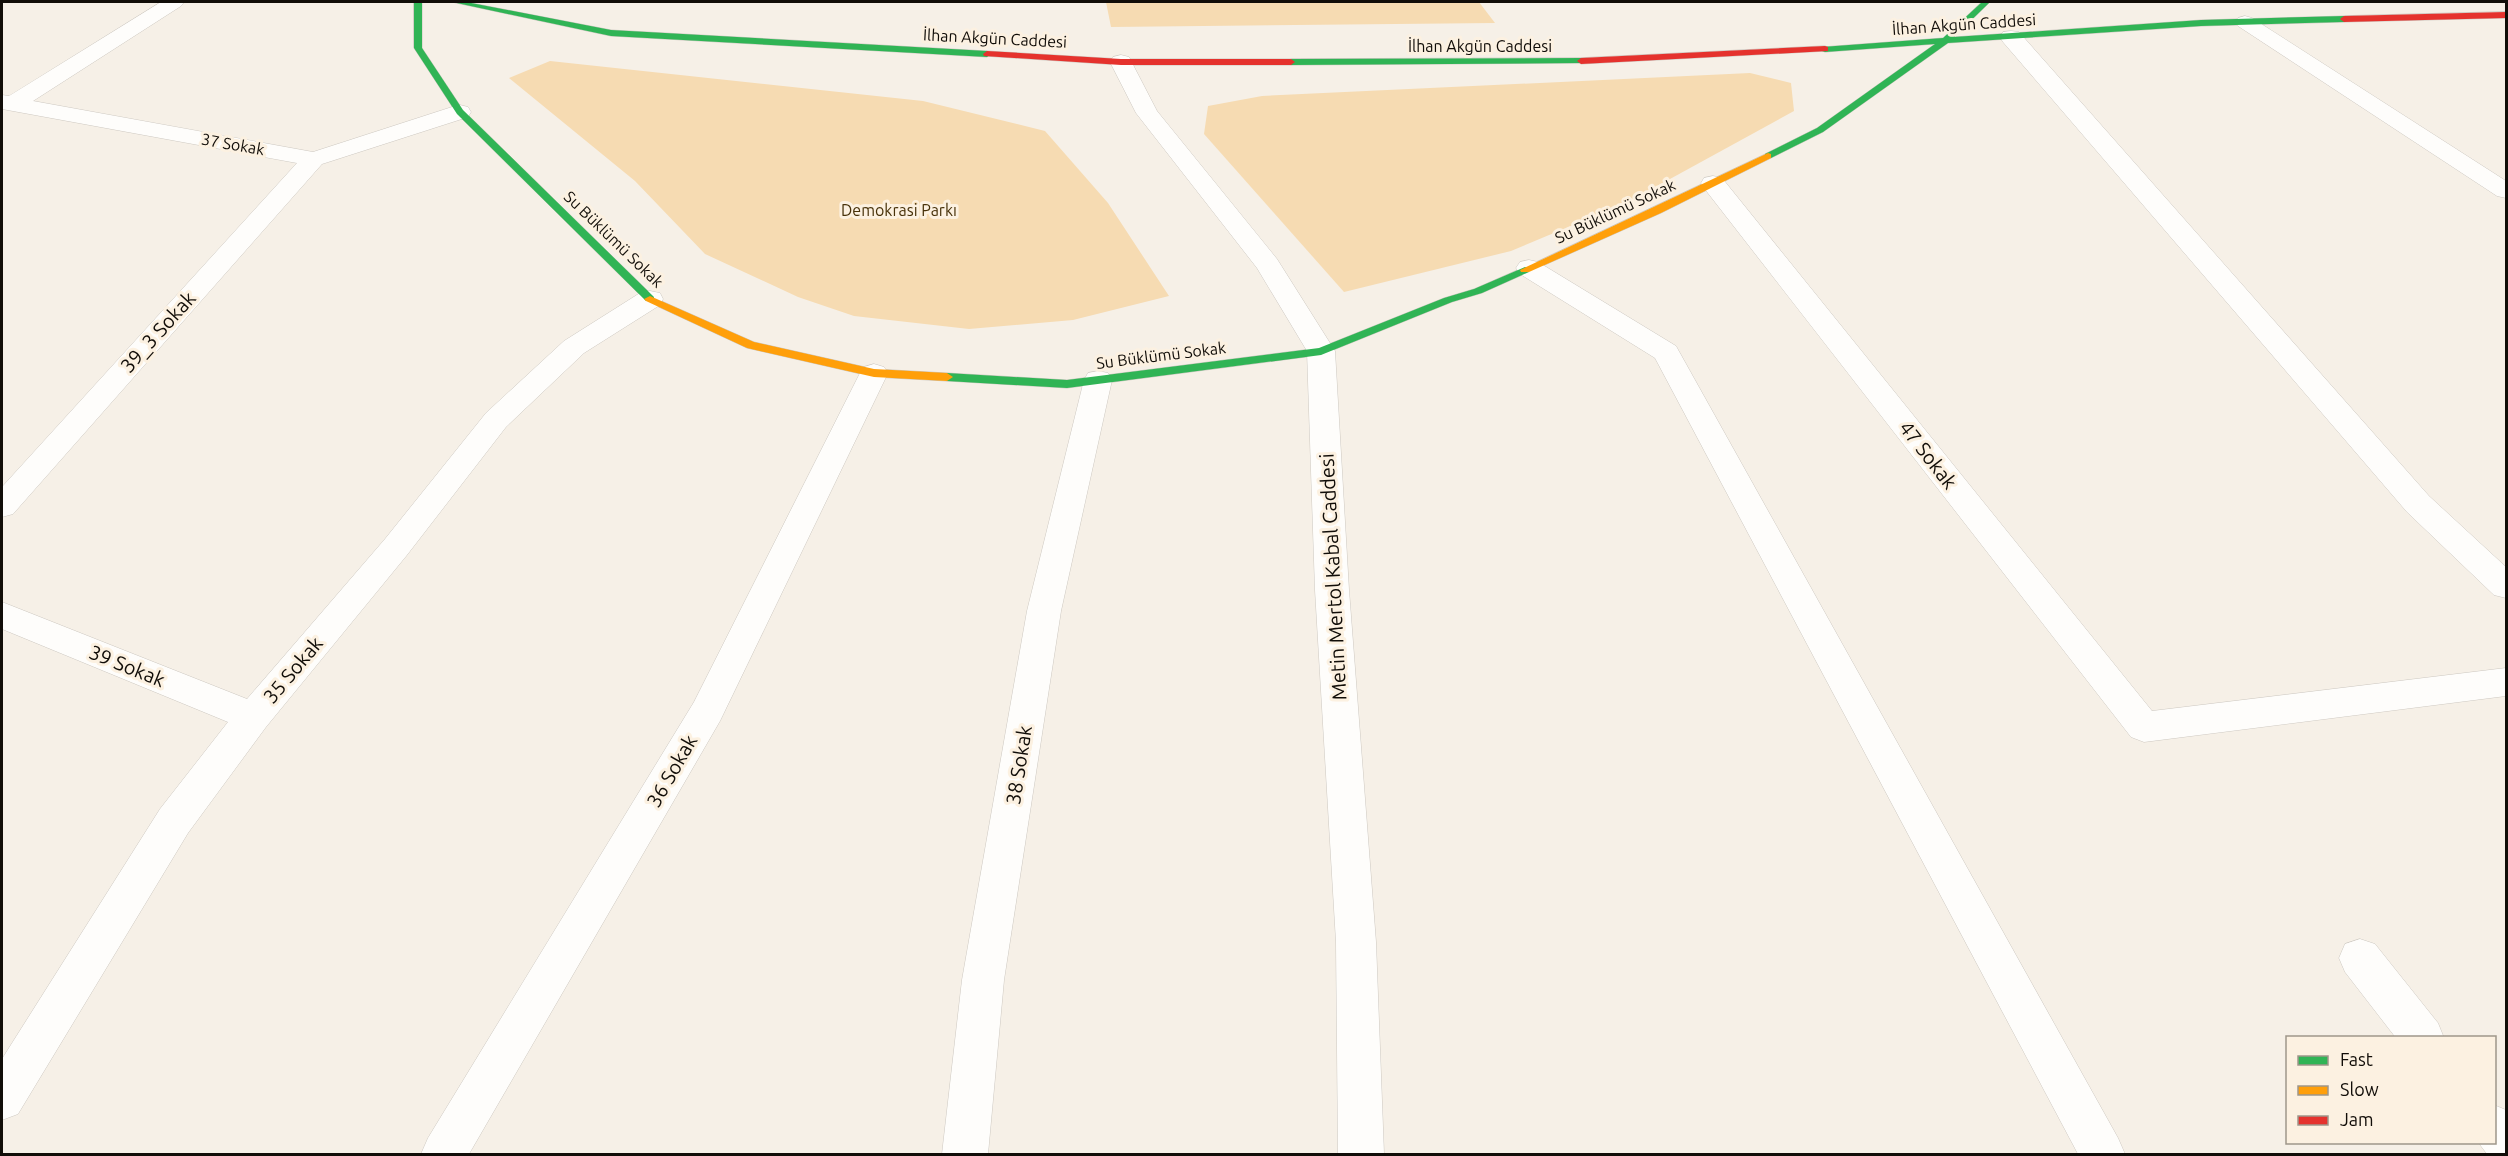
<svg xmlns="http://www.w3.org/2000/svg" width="2508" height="1156" font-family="Ubuntu,sans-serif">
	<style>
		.green { fill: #f6dbb2 }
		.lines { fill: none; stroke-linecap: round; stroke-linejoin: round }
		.street-casing { stroke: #cdc8c1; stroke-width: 1 }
		.fast-casing { stroke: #cdc8c1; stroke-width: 1 }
		.slow-casing { stroke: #cdc8c1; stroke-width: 1 }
		.jam-casing { stroke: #cdc8c1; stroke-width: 1 }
		.street { fill: #fefdfb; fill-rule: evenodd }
		.fast { fill: #30b455; fill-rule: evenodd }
		.slow { fill: #ff9f0a; fill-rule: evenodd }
		.jam { fill: #e5322d; fill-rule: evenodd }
		.labels { text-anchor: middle; stroke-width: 6; stroke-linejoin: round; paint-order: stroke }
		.far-street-label { font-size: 16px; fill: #110d08; stroke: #fcf1e1 }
		.far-park-label { font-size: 16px; fill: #473109; stroke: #fcf1e1 }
		.street-label { font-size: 20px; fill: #110d08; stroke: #fcf1e1 }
	</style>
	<rect width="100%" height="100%" fill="#f6f0e7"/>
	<g class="green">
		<polygon points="1106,2 1479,2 1495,23 1111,27"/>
		<polygon points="550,61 923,101 1045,131 1108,203 1169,296 1073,320 969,329 854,316 798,297 705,254 635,181 509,78"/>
		<polygon points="1750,73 1791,83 1794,111 1628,202 1511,251 1344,292 1204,134 1208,106 1262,96"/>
	</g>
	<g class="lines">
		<defs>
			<g id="street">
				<polygon points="161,2 184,2 181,6 33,101 313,152 452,107 460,105 468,107 471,112 468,117 322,164 13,514 2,517 2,487 297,163 2,109 2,95 9,96"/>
				<polygon points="2245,16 2252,18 2506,181 2506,198 2497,196 2238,26 2235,22 2238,18"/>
				<polygon points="2011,31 2019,32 2429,496 2506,567 2506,598 2494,595 2407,512 2003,42 2000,37 2003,32"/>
				<polygon points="1121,55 1129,57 1157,111 1277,259 1335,351 1349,590 1376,942 1384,1154 1338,1154 1336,942 1315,590 1307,351 1257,268 1136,113 1110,62 1113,57"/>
				<polygon points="1713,176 1722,178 2152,711 2506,668 2506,696 2144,742 2131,737 1704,188 1701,183 1704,178"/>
				<polygon points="1529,260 1538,262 1676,346 2118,1138 2125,1154 2078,1154 1655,358 1520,274 1516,268 1520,262"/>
				<polygon points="650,291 660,293 663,299 660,305 584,353 506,427 407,555 266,727 188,833 18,1114 2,1120 2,1059 160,809 228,722 2,629 2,602 247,699 385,539 486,413 564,341 640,293"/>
				<polygon points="874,364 884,367 888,373 720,721 469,1154 421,1154 428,1138 694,702 860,373 864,367"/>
				<polygon points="1098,371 1108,373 1112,380 1061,611 1004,980 988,1154 942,1154 962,980 1027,611 1084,380 1088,373"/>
				<polygon points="2360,939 2375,944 2438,1023 2444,1038 2396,1038 2345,972 2339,958 2345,944"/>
				<polygon points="2494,1105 2506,1110 2506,1154 2487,1154 2478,1142 2494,1142"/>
			</g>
			<g id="fast">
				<polygon points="414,2 422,2 422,48 463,110 654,297 654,301 646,301 457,114 414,48"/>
				<polygon points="452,2 466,2 611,30 987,51 991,54 987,57 611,36"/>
				<polygon points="1982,2 1990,2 1954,37 2201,20 2344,16 2348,19 2344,22 2201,26 1948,43 1823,132 1771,158 1765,158 1765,154 1817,128 1935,44 1825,52 1822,51 1822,47 1943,38"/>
				<polygon points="1581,58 1584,59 1584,63 1291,65 1287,62 1291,59"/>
				<polygon points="1525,267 1529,268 1529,272 1482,293 1452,302 1321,355 1067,388 947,381 941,377 947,373 1067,380 1319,348 1444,298 1474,289"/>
			</g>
			<g id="slow">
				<polygon points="1768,153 1771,154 1771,158 1661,213 1529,272 1521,272 1520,270"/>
				<polygon points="650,296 754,342 874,369 947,373 953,377 947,381 874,377 747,348 646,301 644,299"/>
			</g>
			<g id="jam">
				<polygon points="2506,12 2506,18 2344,22 2340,19 2344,16"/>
				<polygon points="1825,46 1828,47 1828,51 1581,64 1577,61 1581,58"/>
				<polygon points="987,51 1121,59 1291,59 1295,62 1291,65 1121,65 984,56 983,54"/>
			</g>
		</defs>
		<use href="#street" class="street-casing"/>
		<use href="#fast" class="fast-casing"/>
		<use href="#slow" class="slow-casing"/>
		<use href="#jam" class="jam-casing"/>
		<use href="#street" class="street"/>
		<use href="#fast" class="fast"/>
		<use href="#slow" class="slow"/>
		<use href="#jam" class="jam"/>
	</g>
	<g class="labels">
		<g class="far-street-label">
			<text transform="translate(1964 24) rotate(-4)" y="6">İlhan Akgün Caddesi</text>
			<text transform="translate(995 38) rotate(3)" y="6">İlhan Akgün Caddesi</text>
			<text x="1480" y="52">İlhan Akgün Caddesi</text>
			<text transform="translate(233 144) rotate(10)" y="6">37 Sokak</text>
			<text transform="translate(1615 211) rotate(-25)" y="6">Su Büklümü Sokak</text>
			<text transform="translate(614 239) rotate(44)" y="6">Su Büklümü Sokak</text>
			<text transform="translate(1161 355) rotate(-7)" y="6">Su Büklümü Sokak</text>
		</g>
		<g class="far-park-label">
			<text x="899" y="216">Demokrasi Parkı</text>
		</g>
		<g class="street-label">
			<text transform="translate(158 332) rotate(-48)" y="7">39_3 Sokak</text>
			<text transform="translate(1928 455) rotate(52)" y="7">47 Sokak</text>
			<text transform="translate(1333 577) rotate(-93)" y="7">Metin Mertol Kabal Caddesi</text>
			<text transform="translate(127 666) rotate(22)" y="7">39 Sokak</text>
			<text transform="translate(293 670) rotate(-50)" y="7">35 Sokak</text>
			<text transform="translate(1019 765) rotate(-81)" y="7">38 Sokak</text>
			<text transform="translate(672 771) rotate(-60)" y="7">36 Sokak</text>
		</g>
	</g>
	<rect width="2508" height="1156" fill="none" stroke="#110d08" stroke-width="6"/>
	<rect x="2286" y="1036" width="210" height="108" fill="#fcf1e1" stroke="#9e968a" stroke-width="1.5"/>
	<rect x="2298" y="1056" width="30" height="9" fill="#30b455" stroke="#9e968a" stroke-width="1.5"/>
	<text x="2340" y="1066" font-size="18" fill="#110d08">Fast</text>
	<rect x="2298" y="1086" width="30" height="9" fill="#ff9f0a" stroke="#9e968a" stroke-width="1.5"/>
	<text x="2340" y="1096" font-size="18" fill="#110d08">Slow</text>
	<rect x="2298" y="1116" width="30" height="9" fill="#e5322d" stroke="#9e968a" stroke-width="1.5"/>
	<text x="2340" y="1126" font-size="18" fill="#110d08">Jam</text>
</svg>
